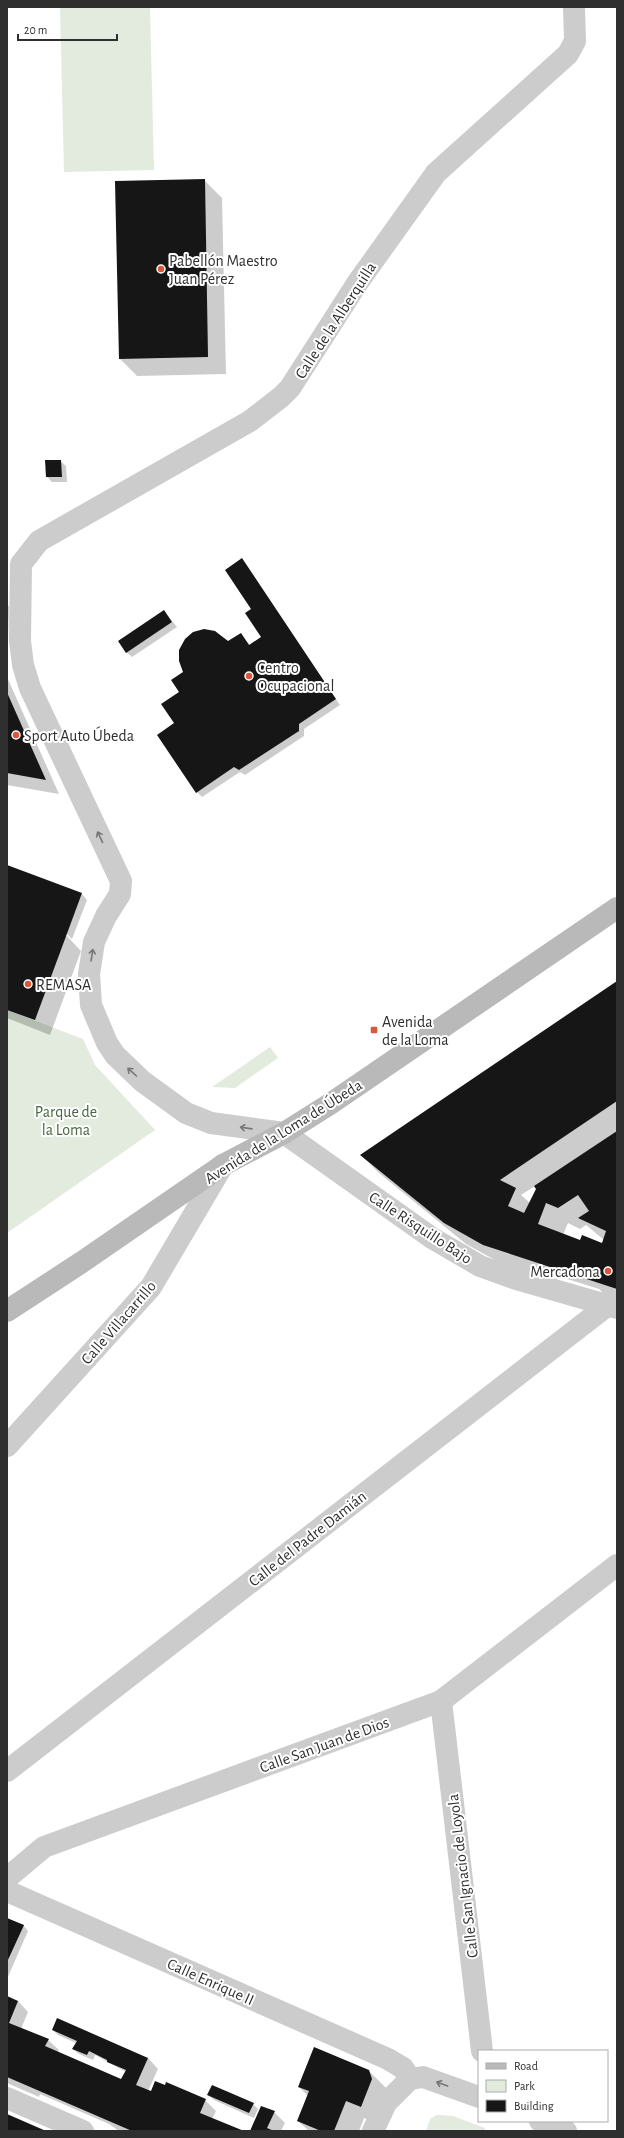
<svg xmlns="http://www.w3.org/2000/svg" width="624" height="2138" font-family="'Alegreya Sans',sans-serif">
	<style>
		.green { fill: #e2ebde }
		.shadow { fill: #0003; fill-rule: evenodd }
		.building { fill: #161616; fill-rule: evenodd }
		.lines { fill: none; stroke-linecap: round; stroke-linejoin: round }
		.street { stroke: #ccc; stroke-width: 22 }
		.secondary { stroke: #b9b9b9; stroke-width: 22 }
		.oneway { stroke: #767676 }
		.poi-dot { fill: #da563d; stroke: #fff; stroke-width: 1.5 }
		.labels { text-anchor: middle; stroke-width: 4; stroke-linejoin: round; paint-order: stroke }
		.poi-label { font-size: 16px; fill: #2f2f2f; stroke: #fff; text-anchor: start }
		.street-label { font-size: 16px; fill: #2f2f2f; stroke: #fff }
		.park-label { font-size: 16px; fill: #49683f; stroke: #fff }
	</style>
	<rect width="100%" height="100%" fill="#fff"/>
	<g class="green">
		<polygon points="60,7 150,7 154,170 64,172"/>
		<polygon points="7,1010 83,1039 95,1065 155,1130 7,1233"/>
		<polygon points="270,1047 278,1058 235,1088 212,1087"/>
		<polygon points="437,2115 453,2116 485,2128 484,2131 426,2131 430,2119"/>
	</g>
	<g class="shadow">
		<polygon points="204,180 222,198 226,374 137,376 120,359"/>
		<polygon points="60,461 66,466 67,482 52,482 47,477"/>
		<polygon points="242,560 340,705 304,729 304,736 245,775 240,772 202,797 197,792 175,723 181,692 228,643 241,634 250,645 262,637 253,609"/>
		<polygon points="7,605 9,606 7,677 59,794 7,785"/>
		<polygon points="164,611 177,627 132,657 126,652"/>
		<polygon points="7,866 82,894 87,900 72,939 66,933 66,935 81,951 50,1035 7,1018"/>
		<path d="M 617,983 L 617,1303 L 611,1301 L 599,1289 L 548,1273 L 546,1280 L 506,1266 L 466,1244 L 379,1173 L 361,1155 ZM 535,1186 L 538,1189 L 530,1203 L 521,1195 ZM 568,1223 L 580,1229 L 586,1225 L 604,1240 L 602,1245 L 581,1241 L 563,1235 Z"/>
		<polygon points="7,1919 23,1925 28,1931 7,1979"/>
		<polygon points="7,1997 18,2001 28,2012 21,2029 48,2040 59,2050 58,2052 122,2080 126,2072 95,2055 93,2060 79,2054 73,2049 76,2043 58,2035 53,2030 148,2058 158,2069 148,2091 205,2100 216,2111 212,2119 242,2131 119,2131 109,2124 40,2094 39,2097 7,2083"/>
		<polygon points="368,2070 386,2088 379,2124 364,2118 359,2131 309,2131 298,2121 308,2096 299,2087"/>
		<polygon points="208,2095 253,2104 258,2109 254,2118 214,2100"/>
		<polygon points="274,2112 285,2123 281,2131 251,2131"/>
	</g>
	<g class="building">
		<polygon points="205,179 208,357 119,359 115,181"/>
		<polygon points="45,460 61,460 62,477 46,477"/>
		<polygon points="242,558 336,699 299,724 299,731 239,770 234,767 196,793 157,735 174,723 161,704 179,692 171,680 183,672 179,661 179,650 185,639 193,632 204,629 215,631 228,641 241,633 249,645 261,637 245,613 251,609 225,570"/>
		<polygon points="164,610 172,622 126,653 118,641"/>
		<polygon points="7,692 9,697 46,780 7,773"/>
		<polygon points="7,865 82,893 35,1020 7,1010"/>
		<path d="M 617,981 L 617,1101 L 500,1180 L 516,1188 L 508,1206 L 524,1213 L 536,1189 L 534,1186 L 617,1131 L 617,1289 L 483,1245 L 444,1223 L 360,1155 ZM 578,1195 L 589,1211 L 578,1218 L 606,1231 L 602,1243 L 582,1235 L 580,1240 L 538,1224 L 546,1203 L 558,1208 Z"/>
		<polygon points="7,1918 24,1925 7,1962"/>
		<polygon points="7,1996 18,2001 9,2023 49,2039 45,2046 121,2079 126,2070 107,2062 107,2060 89,2051 87,2055 72,2049 77,2041 52,2030 57,2018 148,2058 136,2085 151,2091 155,2081 165,2085 166,2082 206,2099 200,2113 244,2131 132,2131 7,2077"/>
		<polygon points="314,2047 369,2070 372,2079 361,2107 346,2101 334,2131 321,2131 297,2121 309,2091 298,2087"/>
		<polygon points="212,2085 254,2103 249,2113 207,2095"/>
		<polygon points="261,2106 275,2111 267,2128 274,2131 250,2131"/>
		<polygon points="7,2114 46,2131 7,2131"/>
	</g>
	<g class="lines">
		<g class="street">
			<polyline points="574,7 575,41 568,54 436,173 358,282 290,388 281,397 250,421 39,541 21,564 20,641 23,665 30,688 121,881 120,894 106,916 94,942 89,974 91,1005 107,1043 115,1055 142,1081 186,1113 211,1123 284,1133 432,1238 480,1266 516,1279 617,1308"/>
			<polyline points="7,1446 151,1287 223,1165"/>
			<polyline points="441,1701 482,2051"/>
			<polyline points="7,1771 608,1305"/>
			<polyline points="7,1878 44,1847 441,1701 617,1565"/>
			<polyline points="7,1891 388,2059 403,2068 410,2079"/>
			<polyline points="7,2098 83,2131"/>
			<polyline points="540,2121 566,2131"/>
			<polyline points="373,2131 386,2103 410,2079 423,2077 479,2097"/>
		</g>
		<polyline class="secondary" points="7,1311 82,1262 223,1165 284,1133 330,1104 617,908"/>
	</g>
	<defs><path id="oneway-shaft" d="M-6 0H5M1.5-3L5.5 0L1.5 3" fill="none" stroke-width="1.6" stroke-linecap="round" stroke-linejoin="round"/></defs>
	<g class="oneway">
		<use href="#oneway-shaft" transform="translate(100 837) rotate(-115)"/>
		<use href="#oneway-shaft" transform="translate(92 955) rotate(-81)"/>
		<use href="#oneway-shaft" transform="translate(132 1072) rotate(-138)"/>
		<use href="#oneway-shaft" transform="translate(246 1128) rotate(-172)"/>
		<use href="#oneway-shaft" transform="translate(442 2084) rotate(-160)"/>
	</g>
	<g class="poi-dot">
		<circle cx="161" cy="269" r="4"/>
		<circle cx="249" cy="676" r="4"/>
		<circle cx="16" cy="735" r="4"/>
		<circle cx="28" cy="984" r="4"/>
		<rect x="370" y="1026" width="8" height="8" rx="2"/>
		<circle cx="608" cy="1271" r="4"/>
	</g>
	<g class="labels">
		<g class="poi-label">
			<text x="169" y="266">Pabellón Maestro<tspan x="169" dy="18">Juan Pérez</tspan></text>
			<text x="257" y="673">Centro<tspan x="257" dy="18">Ocupacional</tspan></text>
			<text x="24" y="741">Sport Auto Úbeda</text>
			<text x="36" y="990">REMASA</text>
			<text x="382" y="1027">Avenida<tspan x="382" dy="18">de la Loma</tspan></text>
			<text x="600" y="1277" text-anchor="end">Mercadona</text>
		</g>
		<g class="street-label">
			<text transform="translate(335 320) rotate(-57)" y="6">Calle de la Alberquilla</text>
			<text transform="translate(283 1131) rotate(-32)" y="6">Avenida de la Loma de Úbeda</text>
			<text transform="translate(421 1227) rotate(33)" y="6">Calle Risquillo Bajo</text>
			<text transform="translate(118 1322) rotate(-49)" y="6">Calle Villacarrillo</text>
			<text transform="translate(307 1538) rotate(-38)" y="6">Calle del Padre Damián</text>
			<text transform="translate(324 1744) rotate(-20)" y="6">Calle San Juan de Dios</text>
			<text transform="translate(462 1876) rotate(-97)" y="6">Calle San Ignacio de Loyola</text>
			<text transform="translate(211 1981) rotate(24)" y="6">Calle Enrique II</text>
		</g>
		<g class="park-label">
			<text x="66" y="1117">Parque de<tspan x="66" dy="18">la Loma</tspan></text>
		</g>
	</g>
	<rect width="624" height="2138" fill="none" stroke="#2f2f2f" stroke-width="16"/>
	<rect x="478" y="2050" width="130" height="72" fill="#ffffff" stroke="#acacac"/>
	<rect x="486" y="2063" width="20" height="6" fill="#b9b9b9" stroke="#acacac"/>
	<text x="514" y="2070" font-size="12" fill="#2f2f2f">Road</text>
	<rect x="486" y="2080" width="20" height="12" fill="#e2ebde" stroke="#acacac"/>
	<text x="514" y="2090" font-size="12" fill="#2f2f2f">Park</text>
	<rect x="486" y="2100" width="20" height="12" fill="#161616" stroke="#acacac"/>
	<text x="514" y="2110" font-size="12" fill="#2f2f2f">Building</text>
	<path d="M18 34v6h99v-6" fill="none" stroke="#2f2f2f" stroke-width="2"/>
	<text x="24" y="34" font-size="12" fill="#2f2f2f" stroke="#ffffff" stroke-width="3" paint-order="stroke">20 m</text>
</svg>
